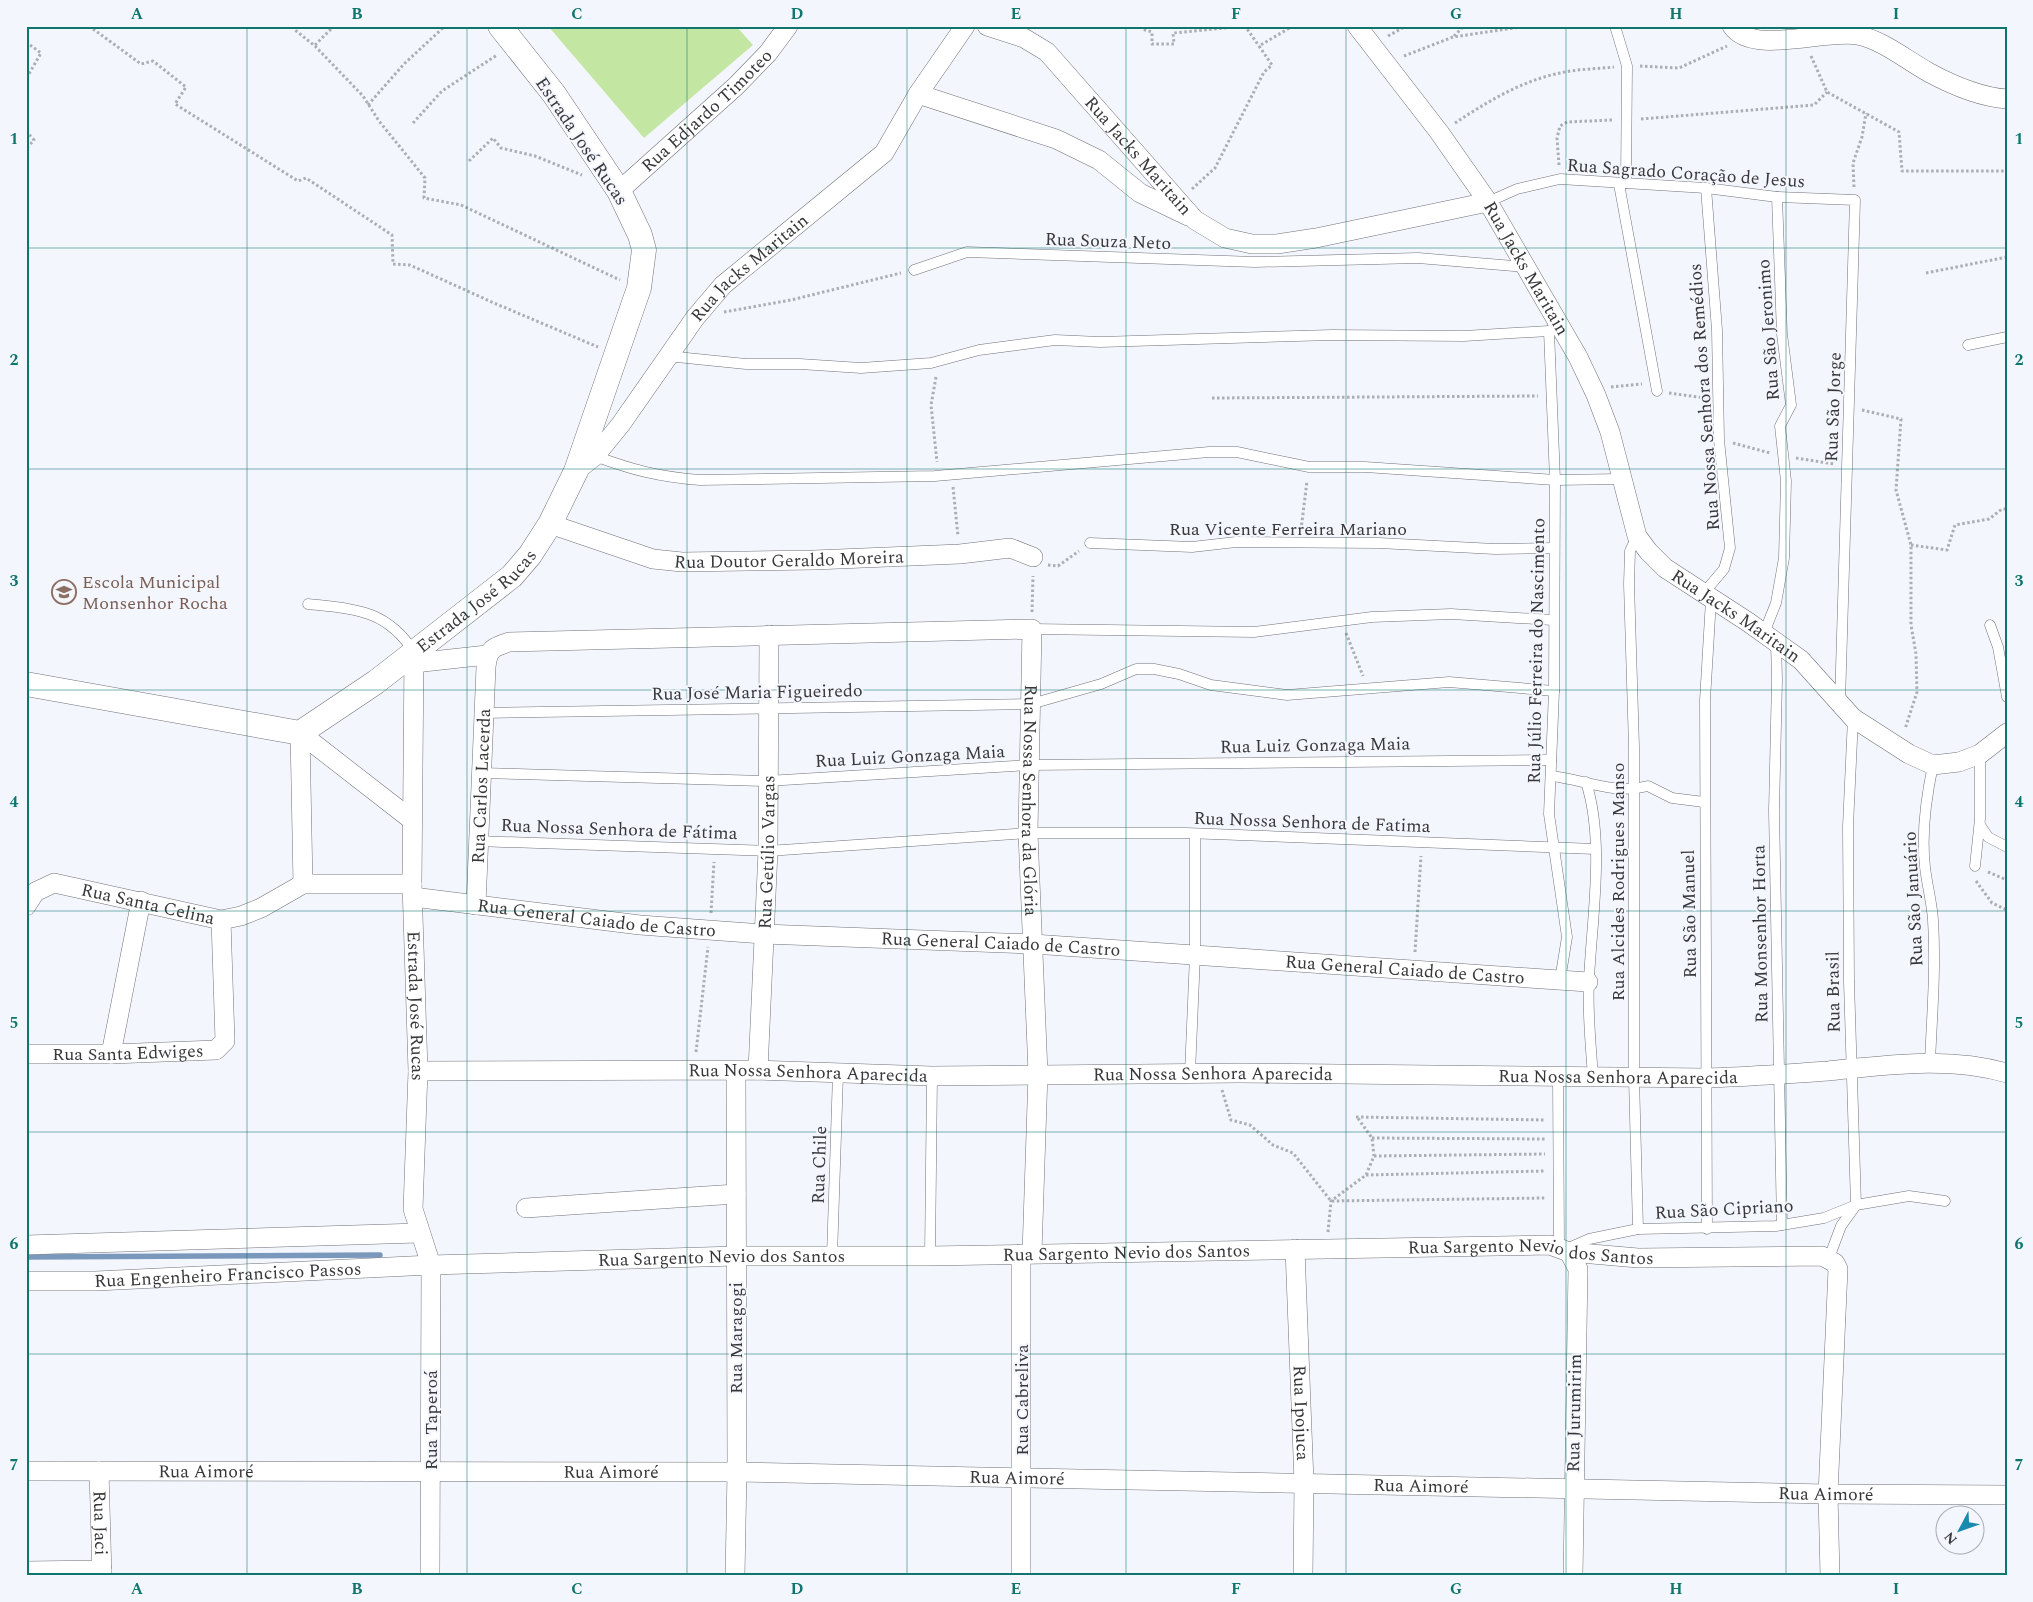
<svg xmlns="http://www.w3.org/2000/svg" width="2033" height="1602" font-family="Spectral,serif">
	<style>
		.green { fill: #c3e7a3 }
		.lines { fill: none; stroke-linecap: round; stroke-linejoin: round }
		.stream { stroke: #7998bc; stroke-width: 5.5 }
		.service-casing { stroke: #707279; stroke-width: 11 }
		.minor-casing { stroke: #707279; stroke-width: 20 }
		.tertiary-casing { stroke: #707279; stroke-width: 25 }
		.path { stroke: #adaeb4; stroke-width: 3; stroke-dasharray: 2.5 2.5; stroke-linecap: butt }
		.service { stroke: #fff; stroke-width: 10 }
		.minor { stroke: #fff; stroke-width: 19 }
		.tertiary { stroke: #fff; stroke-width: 24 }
		.grid { fill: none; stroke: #0f766e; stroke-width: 1; stroke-opacity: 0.55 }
		.labels { text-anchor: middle; stroke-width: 4; stroke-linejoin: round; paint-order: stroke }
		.street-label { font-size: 18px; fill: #38383b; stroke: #f4f6fe }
		.education-label { font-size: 18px; fill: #785e54; stroke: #f4f6fe; text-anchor: start }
		.neatline { fill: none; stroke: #0f766e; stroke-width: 2 }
		.grid-label { font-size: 16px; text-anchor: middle; font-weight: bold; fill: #0f766e }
	</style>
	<rect width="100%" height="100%" fill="#f4f6fe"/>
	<polygon class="green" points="548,26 736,26 753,45 644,138"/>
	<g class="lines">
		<polyline class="stream" points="26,1257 380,1255"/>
		<defs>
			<g id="service">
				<polyline points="1615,26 1627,66 1626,183"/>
				<polyline points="1619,184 1657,391"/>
				<polyline points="1488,202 1517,189 1560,179 1706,188 1777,197 1855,200 1840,702"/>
				<polyline points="914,270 967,252 1255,262 1418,258 1526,267"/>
				<polyline points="1554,328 1549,331 1555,480 1554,691 1549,814 1567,937 1560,980"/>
				<polyline points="1968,345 2007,337"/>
				<polyline points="667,356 746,364 800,364 861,368 931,363 979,350 1055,340 1100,342 1332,335 1464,336 1549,331"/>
				<path d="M 595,456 C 632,470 660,477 700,480 L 935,476 L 1209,452 L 1237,452 L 1309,467 L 1365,467 L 1555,480 L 1621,479"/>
				<polyline points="1637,536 1630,551 1629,584 1634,747 1634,1078 1638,1229"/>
				<polyline points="1090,543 1192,547 1236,542 1379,543 1495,549 1554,548"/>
				<polyline points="1703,594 1724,569 1730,548 1719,440 1717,330 1706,188"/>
				<path d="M 308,604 C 354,609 386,609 414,652"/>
				<polyline points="1990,625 1998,647 2007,697"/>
				<polyline points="1032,629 1254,632 1372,617 1451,614 1553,620"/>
				<polyline points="1764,633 1776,603 1784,558 1786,481 1780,426 1791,405 1782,334 1777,197"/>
				<polyline points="1776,642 1777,680 1774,811 1782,1225"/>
				<polyline points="484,713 1031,704 1101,684 1136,669 1154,669 1179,674 1211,685 1287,695 1449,682 1554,691"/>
				<polyline points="481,773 767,781 1030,765 1551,760"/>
				<path d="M 1552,776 C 1585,780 1615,795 1648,786 L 1672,798 L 1704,802"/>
				<path d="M 1586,782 C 1605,841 1592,918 1589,979 C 1587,1011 1591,1045 1593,1078"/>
				<polyline points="1980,825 1988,837 2007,847"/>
				<polyline points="477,841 768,851 1028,833 1186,833 1595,849"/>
				<polyline points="1975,866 1980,819 1980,754"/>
				<path d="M 1930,1062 C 1932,1015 1936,968 1933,920 C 1932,903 1927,885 1925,867 C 1921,833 1926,798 1933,765"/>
				<polyline points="1190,1073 1195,955 1195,834"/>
				<polyline points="1558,1077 1559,1247"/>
				<polyline points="1707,1229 1705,700 1711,600"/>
				<polyline points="1566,1249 1589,1239 1638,1229 1776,1226 1824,1218 1856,1205 1909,1196 1945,1201"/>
				<polyline points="832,1256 838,1074"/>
				<polyline points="930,1256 932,1076"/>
				<polyline points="1829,1258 1841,1226 1856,1205 1849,982 1848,826 1853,718"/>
			</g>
			<g id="minor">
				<path id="s1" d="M 987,26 L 1024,38 L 1047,52 L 1195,220 L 1225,238 L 1252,244 L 1277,244 L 1316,238 L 1488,202"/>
				<path id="s2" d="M 1357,26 L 1439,132 L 1488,202 L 1578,357 L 1596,395 L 1610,432 L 1637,536 L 1648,551 L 1665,568 L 1748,622 L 1801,660 L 1853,718 L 1909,754 L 1933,765 L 1959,762 L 1980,754 L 2007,733"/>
				<path d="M 1732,26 C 1752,56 1825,29 1857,35 C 1883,40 1905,59 1928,72 C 1952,85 1979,97 2007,99"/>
				<polyline points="918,94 1056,139 1099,160 1140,193 1188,216"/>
				<path id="s3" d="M 619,191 L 736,86 L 768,53 L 788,26"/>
				<path id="s4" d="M 576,471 L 595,456 L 621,424 L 695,318 L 723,285 L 884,153 L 918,94 L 965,26"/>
				<path id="s5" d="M 550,524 L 653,559 L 682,562 L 814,560 L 960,554 L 1010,548 L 1033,557"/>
				<path id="s6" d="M 414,652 L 412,884 L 418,1071 L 413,1209 L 431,1265 L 430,1576"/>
				<polyline points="414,663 487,655"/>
				<polyline points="300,733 303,884"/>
				<polyline points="300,733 412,820"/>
				<path id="s7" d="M 413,897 L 640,925 L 763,934 L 1033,944 L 1588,982"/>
				<path id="s8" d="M 476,905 L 486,667 C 488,649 493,647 509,642 L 1032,629 L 1028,833 L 1038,1073 L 1032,1253"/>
				<path id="s9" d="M 26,906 L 35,892 L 54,883 L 221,920 L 241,916 L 261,908 L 303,884 L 412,884"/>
				<path id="s10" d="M 26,1054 L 111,1054 L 216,1050 L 225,1041 L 221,920"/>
				<polyline points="111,1054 141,901"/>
				<path id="s11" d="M 758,1070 L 768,851 L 769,635"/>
				<path id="s12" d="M 418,1071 L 758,1070 L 932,1076 L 1238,1073 L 1706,1078 C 1747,1077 1787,1074 1828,1071 C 1888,1065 1948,1056 2007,1073"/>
				<polyline points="526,1208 736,1194"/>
				<polyline points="26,1245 419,1233"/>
				<path id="s13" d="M 1295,1249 L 1304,1482 L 1303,1576"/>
				<polyline points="1569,1252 1578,1269 1573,1576"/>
				<polyline points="1021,1254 1021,1576"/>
				<path id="s14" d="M 26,1281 L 96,1281 L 431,1265 L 736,1256 L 930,1256 L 1550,1245 L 1569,1252 L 1638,1258 L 1822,1256 L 1835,1263 L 1838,1269 L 1828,1494 L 1830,1576"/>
				<path id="s15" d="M 26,1471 L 737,1472 L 1828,1494 L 2007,1495"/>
				<path id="s16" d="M 99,1471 L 102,1576"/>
				<polyline points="26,1571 102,1570"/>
				<polyline points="735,1576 737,1472 736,1071"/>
			</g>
			<g id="tertiary">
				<path id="s17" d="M 26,684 L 300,733 L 376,682 L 512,576 L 530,555 L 550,524 L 576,471 L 639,288 L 644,250 L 640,235 L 619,191 L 554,94 L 500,26"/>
			</g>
		</defs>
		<use href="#service" class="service-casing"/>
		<use href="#minor" class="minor-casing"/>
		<use href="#tertiary" class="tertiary-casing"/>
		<g class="path">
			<polyline points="89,26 141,64 153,61 186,87 175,104 298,181 306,178 392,235 393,264 410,265 494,303 598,347"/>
			<polyline points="297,26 295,30 315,46 363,96 379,121 425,178 424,198 461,205 620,280"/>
			<polyline points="1143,26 1142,29 1152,32 1152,44 1174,44 1173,33 1245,26 1259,46"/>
			<polyline points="1388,36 1406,26"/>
			<polyline points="1454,36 1464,26"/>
			<polyline points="26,42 41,53 26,79"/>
			<polyline points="315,45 334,26"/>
			<polyline points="1404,56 1453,37 1527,26"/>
			<polyline points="1811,56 1827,92 1899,132 1902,171 2007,171"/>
			<polyline points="1640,66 1679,68 1727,46"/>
			<polyline points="368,105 404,64 445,26"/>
			<polyline points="1641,119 1814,105 1827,92"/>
			<polyline points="413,123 442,91 497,55"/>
			<path d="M 1455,123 C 1487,102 1521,81 1560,73 C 1577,69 1596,69 1614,67"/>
			<polyline points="26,131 34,140 26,149"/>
			<polyline points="469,161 493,138 501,148 535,156 582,175"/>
			<polyline points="1559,165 1557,138 1560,126 1567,122 1612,120"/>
			<polyline points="1854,187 1853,163 1862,137 1866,113"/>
			<polyline points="1192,189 1215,168 1264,72 1272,65 1259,46 1293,26"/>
			<polyline points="1926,273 2007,257"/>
			<polyline points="724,312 791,300 901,273"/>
			<polyline points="936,377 931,405 937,462"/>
			<polyline points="1611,387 1642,384"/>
			<polyline points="1669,393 1705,398"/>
			<polyline points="1212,398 1538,396"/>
			<polyline points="1862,410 1901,419 1896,490 1911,545 1911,625 1916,654 1917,692 1905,729"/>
			<polyline points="1733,443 1770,453"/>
			<polyline points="1796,458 1834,464"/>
			<polyline points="953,487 958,536"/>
			<polyline points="1301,530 1307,481"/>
			<polyline points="1911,545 1947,550 1955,525 1989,519 2002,509 2007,509"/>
			<polyline points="1048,565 1058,566 1079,551"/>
			<polyline points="1032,612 1033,576"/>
			<polyline points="1346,633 1363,676"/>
			<polyline points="1988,872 2007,880"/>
			<polyline points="1976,881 1992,903 2007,910"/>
			<polyline points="711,913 714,862"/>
			<polyline points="1415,952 1421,856"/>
			<polyline points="696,1052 708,947"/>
			<polyline points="1222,1090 1231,1120 1250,1125 1273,1145 1293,1153 1331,1201 1545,1198"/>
			<polyline points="1356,1117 1545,1120"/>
			<polyline points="1372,1138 1545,1139"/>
			<polyline points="1374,1156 1545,1154"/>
			<polyline points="1366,1175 1545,1171"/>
			<polyline points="1328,1232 1331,1201 1366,1175 1374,1156 1372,1138 1357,1117"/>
		</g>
		<use href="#service" class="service"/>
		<use href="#minor" class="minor"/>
		<use href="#tertiary" class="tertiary"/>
	</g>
	<path class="grid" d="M 247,26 L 247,1576M 467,26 L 467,1576M 687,26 L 687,1576M 907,26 L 907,1576M 1126,26 L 1126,1576M 1346,26 L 1346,1576M 1566,26 L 1566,1576M 1786,26 L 1786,1576M 26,248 L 2007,248M 26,469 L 2007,469M 26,690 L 2007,690M 26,911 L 2007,911M 26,1132 L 2007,1132M 26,1354 L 2007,1354"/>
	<defs>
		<symbol id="school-ring" viewBox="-11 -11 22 22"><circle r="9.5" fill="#f4f6fe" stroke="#8d6e63" stroke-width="1.5"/><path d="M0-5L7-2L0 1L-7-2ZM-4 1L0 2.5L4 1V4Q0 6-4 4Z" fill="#8d6e63"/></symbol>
	</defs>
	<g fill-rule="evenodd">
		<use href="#school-ring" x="50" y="578" width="28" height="28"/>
	</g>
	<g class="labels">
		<g class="street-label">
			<text dy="6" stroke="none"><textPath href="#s3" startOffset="119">Rua Edjardo Timoteo</textPath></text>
			<text transform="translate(582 141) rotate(56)" y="6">Estrada José Rucas</text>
			<text dy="6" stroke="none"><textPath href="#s1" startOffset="204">Rua Jacks Maritain</textPath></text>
			<text transform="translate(1686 173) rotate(4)" y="6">Rua Sagrado Coração de Jesus</text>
			<text transform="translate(1108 241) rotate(2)" y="6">Rua Souza Neto</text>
			<text dy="6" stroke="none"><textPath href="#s4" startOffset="269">Rua Jacks Maritain</textPath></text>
			<text dy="6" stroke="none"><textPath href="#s2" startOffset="296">Rua Jacks Maritain</textPath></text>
			<text transform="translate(1768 330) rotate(-94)" y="6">Rua São Jeronimo</text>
			<text transform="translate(1704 397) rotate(-94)" y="6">Rua Nossa Senhora dos Remédios</text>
			<text transform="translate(1833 407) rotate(-88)" y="6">Rua São Jorge</text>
			<text x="1288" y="535">Rua Vicente Ferreira Mariano</text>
			<text dy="6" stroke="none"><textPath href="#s5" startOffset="245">Rua Doutor Geraldo Moreira</textPath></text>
			<text dy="6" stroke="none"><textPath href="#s17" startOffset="499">Estrada José Rucas</textPath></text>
			<text dy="6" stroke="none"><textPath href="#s2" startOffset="716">Rua Jacks Maritain</textPath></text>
			<text transform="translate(1536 651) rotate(-89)" y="6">Rua Júlio Ferreira do Nascimento</text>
			<text transform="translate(757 692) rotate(-1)" y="6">Rua José Maria Figueiredo</text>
			<text transform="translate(1315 745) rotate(-1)" y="6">Rua Luiz Gonzaga Maia</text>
			<text transform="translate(910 756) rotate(-3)" y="6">Rua Luiz Gonzaga Maia</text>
			<text dy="6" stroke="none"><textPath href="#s8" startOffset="119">Rua Carlos Lacerda</textPath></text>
			<text dy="6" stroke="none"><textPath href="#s8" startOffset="970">Rua Nossa Senhora da Glória</textPath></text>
			<text transform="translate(1312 822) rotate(2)" y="6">Rua Nossa Senhora de Fatima</text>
			<text transform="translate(619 829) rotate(2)" y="6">Rua Nossa Senhora de Fátima</text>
			<text dy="6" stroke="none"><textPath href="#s11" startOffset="218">Rua Getúlio Vargas</textPath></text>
			<text transform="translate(1618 882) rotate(-90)" y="6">Rua Alcides Rodrigues Manso</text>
			<text transform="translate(1913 899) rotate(-93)" y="6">Rua São Januário</text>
			<text dy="6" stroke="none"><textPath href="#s9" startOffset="134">Rua Santa Celina</textPath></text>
			<text transform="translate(1689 914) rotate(-91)" y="6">Rua São Manuel</text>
			<text dy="6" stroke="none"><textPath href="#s7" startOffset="185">Rua General Caiado de Castro</textPath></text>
			<text transform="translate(1760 934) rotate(-91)" y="6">Rua Monsenhor Horta</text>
			<text dy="6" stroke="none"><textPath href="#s7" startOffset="590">Rua General Caiado de Castro</textPath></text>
			<text dy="6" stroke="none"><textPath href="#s7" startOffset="995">Rua General Caiado de Castro</textPath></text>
			<text transform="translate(1833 992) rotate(-91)" y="6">Rua Brasil</text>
			<text dy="6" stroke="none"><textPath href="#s6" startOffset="354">Estrada José Rucas</textPath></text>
			<text dy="6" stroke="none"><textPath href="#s10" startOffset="102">Rua Santa Edwiges</textPath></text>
			<text dy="6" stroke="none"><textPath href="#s12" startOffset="390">Rua Nossa Senhora Aparecida</textPath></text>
			<text dy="6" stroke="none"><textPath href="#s12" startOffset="795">Rua Nossa Senhora Aparecida</textPath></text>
			<text dy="6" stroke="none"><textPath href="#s12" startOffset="1200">Rua Nossa Senhora Aparecida</textPath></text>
			<text transform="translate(819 1165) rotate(-88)" y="6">Rua Chile</text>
			<text transform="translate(1724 1209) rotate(-3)" y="6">Rua São Cipriano</text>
			<text dy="6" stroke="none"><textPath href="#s14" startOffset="1101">Rua Sargento Nevio dos Santos</textPath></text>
			<text dy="6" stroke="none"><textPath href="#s14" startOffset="1506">Rua Sargento Nevio dos Santos</textPath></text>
			<text dy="6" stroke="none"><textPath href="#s14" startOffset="696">Rua Sargento Nevio dos Santos</textPath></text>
			<text dy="6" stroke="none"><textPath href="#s14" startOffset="202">Rua Engenheiro Francisco Passos</textPath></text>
			<text transform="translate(736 1338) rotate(-90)" y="6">Rua Maragogi</text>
			<text transform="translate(1022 1400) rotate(-90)" y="6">Rua Cabreliva</text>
			<text dy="6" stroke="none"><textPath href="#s13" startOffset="164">Rua Ipojuca</textPath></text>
			<text transform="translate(1574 1413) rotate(-89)" y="6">Rua Jurumirim</text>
			<text transform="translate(431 1420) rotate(-90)" y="6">Rua Taperoá</text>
			<text dy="6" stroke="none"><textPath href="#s15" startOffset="180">Rua Aimoré</textPath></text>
			<text dy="6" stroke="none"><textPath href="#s15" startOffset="585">Rua Aimoré</textPath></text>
			<text dy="6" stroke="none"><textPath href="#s15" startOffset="991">Rua Aimoré</textPath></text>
			<text dy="6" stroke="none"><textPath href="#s15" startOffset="1395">Rua Aimoré</textPath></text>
			<text dy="6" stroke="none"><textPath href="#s15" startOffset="1800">Rua Aimoré</textPath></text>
			<text dy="6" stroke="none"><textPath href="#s16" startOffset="52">Rua Jaci</textPath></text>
		</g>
		<g class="education-label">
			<text x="82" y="588">Escola Municipal<tspan x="82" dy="21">Monsenhor Rocha</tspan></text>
		</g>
	</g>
	<rect width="2033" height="1602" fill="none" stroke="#f4f6fe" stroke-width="55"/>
	<g transform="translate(1960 1530) rotate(229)"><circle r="24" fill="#f4f6fe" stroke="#a9aab0"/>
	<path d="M0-4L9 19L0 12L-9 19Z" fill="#1989af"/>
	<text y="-8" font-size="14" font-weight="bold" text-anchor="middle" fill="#38383b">N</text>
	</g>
	<rect x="28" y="28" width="1978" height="1546" class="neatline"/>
	<g class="grid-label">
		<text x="137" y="19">A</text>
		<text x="357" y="19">B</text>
		<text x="577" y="19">C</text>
		<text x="797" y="19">D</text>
		<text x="1016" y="19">E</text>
		<text x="1236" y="19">F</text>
		<text x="1456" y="19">G</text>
		<text x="1676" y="19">H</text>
		<text x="1896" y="19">I</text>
		<text x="14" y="144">1</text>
		<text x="2019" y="144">1</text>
		<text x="14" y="365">2</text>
		<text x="2019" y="365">2</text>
		<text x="14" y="586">3</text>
		<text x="2019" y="586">3</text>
		<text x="14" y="807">4</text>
		<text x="2019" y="807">4</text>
		<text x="14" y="1028">5</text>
		<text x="2019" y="1028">5</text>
		<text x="14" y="1249">6</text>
		<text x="2019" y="1249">6</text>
		<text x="14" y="1470">7</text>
		<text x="2019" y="1470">7</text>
		<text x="137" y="1594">A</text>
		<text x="357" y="1594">B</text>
		<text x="577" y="1594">C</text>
		<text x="797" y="1594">D</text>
		<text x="1016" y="1594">E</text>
		<text x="1236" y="1594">F</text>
		<text x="1456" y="1594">G</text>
		<text x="1676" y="1594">H</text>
		<text x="1896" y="1594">I</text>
	</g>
</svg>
